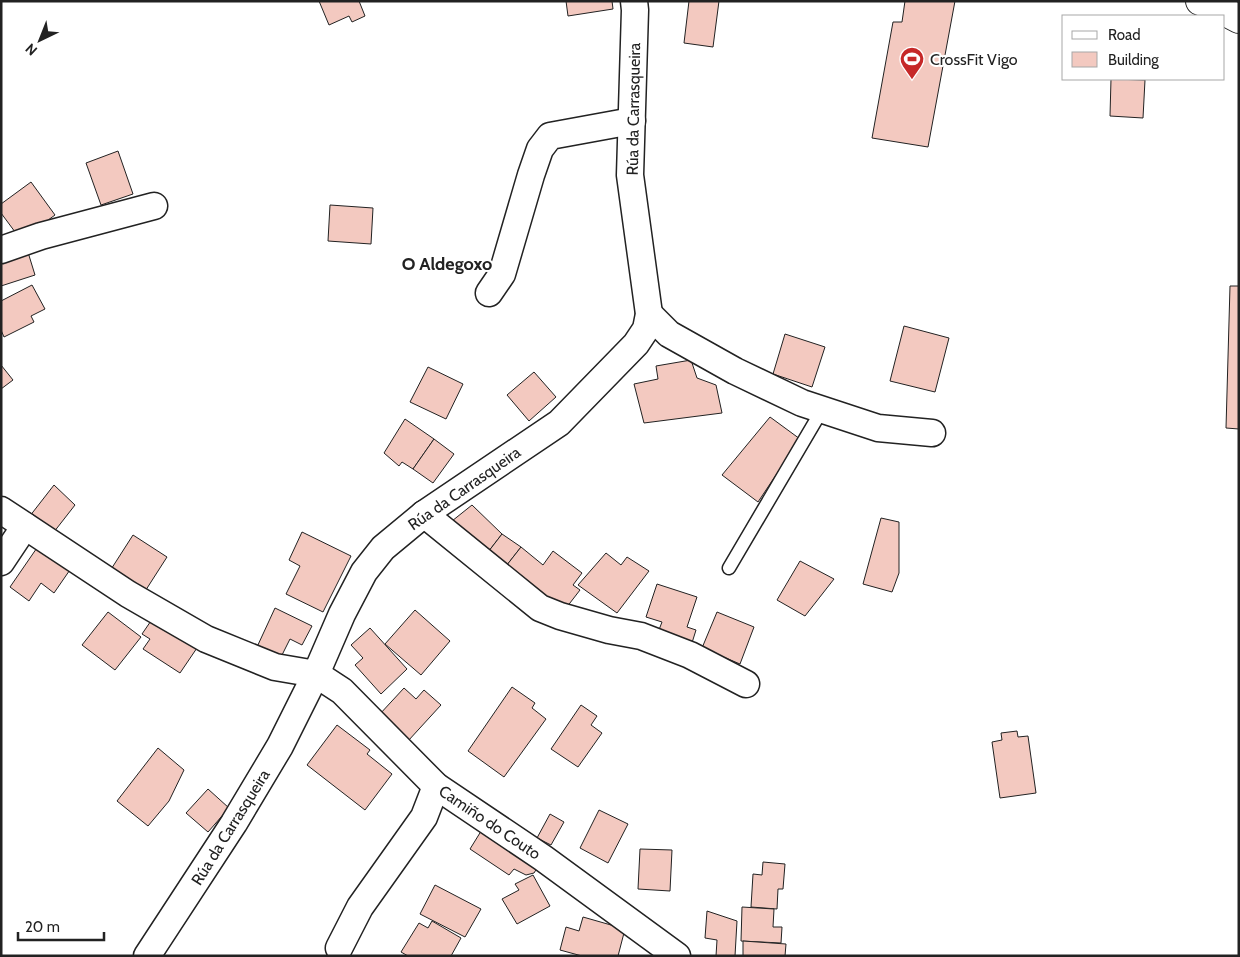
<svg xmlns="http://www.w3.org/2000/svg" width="1240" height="957" font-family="Cabin,sans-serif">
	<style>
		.building { fill: #f3c9c0; stroke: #222 }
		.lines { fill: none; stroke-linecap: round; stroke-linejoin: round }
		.lane-casing { stroke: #222; stroke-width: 15 }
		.street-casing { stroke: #222; stroke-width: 29 }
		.secondary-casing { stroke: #222; stroke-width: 30 }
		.lane { stroke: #fff; stroke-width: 12 }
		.street { stroke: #fff; stroke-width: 26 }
		.secondary { stroke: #fff; stroke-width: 28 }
		.labels { text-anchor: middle; stroke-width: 4; stroke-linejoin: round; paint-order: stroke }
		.poi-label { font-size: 16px; fill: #222; stroke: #fff; text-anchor: start }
		.street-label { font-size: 16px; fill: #222; stroke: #fff }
		.neighbourhood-label { font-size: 18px; font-weight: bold; fill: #222; stroke: #fff }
	</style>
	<rect width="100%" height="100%" fill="#fff"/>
	<g class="building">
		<polygon points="319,1 359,1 365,16 352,22 349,16 329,25"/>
		<polygon points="566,1 612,1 613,9 568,16"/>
		<polygon points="689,1 719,1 713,47 684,43"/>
		<polygon points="905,1 955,1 928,147 872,138 893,22 902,22"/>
		<polygon points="1111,79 1145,80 1143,118 1110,116"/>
		<polygon points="118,151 133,194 101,205 86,163"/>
		<polygon points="31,182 55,215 21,240 1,213 1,204"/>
		<polygon points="330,205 373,208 371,244 328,241"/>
		<polygon points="27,249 35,275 1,286 1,257"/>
		<polygon points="32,285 45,309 31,316 34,322 4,337 1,330 1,301"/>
		<polygon points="1230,286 1239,286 1239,429 1226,428"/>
		<polygon points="904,326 949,338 935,392 890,381"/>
		<polygon points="785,334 825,347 812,387 773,374"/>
		<polygon points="691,360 697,378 716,385 722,413 644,423 634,384 658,379 656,366"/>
		<polygon points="1,365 13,380 1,389"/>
		<polygon points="428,367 463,384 446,419 410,402"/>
		<polygon points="534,372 556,397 529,421 507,395"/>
		<polygon points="770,417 800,439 758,502 722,475"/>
		<polygon points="405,419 434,439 413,469 402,462 399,466 384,453"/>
		<polygon points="434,439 454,454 433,483 413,469"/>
		<polygon points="54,485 75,505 50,537 26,521"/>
		<polygon points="472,505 502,534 485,556 447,525"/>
		<polygon points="881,518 899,522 899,573 892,592 863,584"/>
		<polygon points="302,532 351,556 323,612 286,594 300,566 289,560"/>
		<polygon points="502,534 521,547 503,570 485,556"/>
		<polygon points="133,535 167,557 142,596 108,574"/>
		<polygon points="41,542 74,564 54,593 41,583 29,601 10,587"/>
		<polygon points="521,547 543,565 553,551 582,573 573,585 580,590 563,612 503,570"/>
		<polygon points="606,553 621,565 627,557 649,571 617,613 578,585"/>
		<polygon points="800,561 834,579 805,616 777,600"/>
		<polygon points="657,584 697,597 687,627 696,630 691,646 657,635 662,622 646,617"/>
		<polygon points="275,608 312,626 302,645 290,639 280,659 257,647"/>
		<polygon points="415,610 450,641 421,675 385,644"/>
		<polygon points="108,612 141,637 115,670 82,645"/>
		<polygon points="717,612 754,627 740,664 702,648"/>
		<polygon points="155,615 199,645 180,673 143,649 150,639 142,634"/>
		<polygon points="370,628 407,669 381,694 355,665 363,658 351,645"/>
		<polygon points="512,687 535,703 532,708 546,719 504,777 468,751"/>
		<polygon points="404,688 416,699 424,690 441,705 408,741 379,715"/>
		<polygon points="581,705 597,716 591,725 602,733 578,767 551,749"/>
		<polygon points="337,725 370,750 367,754 392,774 365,810 307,765"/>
		<polygon points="1017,731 1018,737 1028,736 1036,793 1000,798 992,742 1002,740 1001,733"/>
		<polygon points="158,748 184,770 169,801 148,826 117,801"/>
		<polygon points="208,789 229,808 208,832 186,813"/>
		<polygon points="599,810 628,824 608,863 580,848"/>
		<polygon points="550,814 564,822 551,845 537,838"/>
		<polygon points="483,828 539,865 534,873 526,875 514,869 509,875 470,849"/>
		<polygon points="640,849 672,850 670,891 638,889"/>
		<polygon points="763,862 785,864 783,889 778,889 777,909 751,907 753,874 762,875"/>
		<polygon points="533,875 550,906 517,924 502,899 519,890 515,884"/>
		<polygon points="435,885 481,909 465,937 420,914"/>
		<polygon points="742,907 774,909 773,927 782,927 781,943 741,941"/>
		<polygon points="707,911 737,921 735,956 716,956 717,940 705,938"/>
		<polygon points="583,917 625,929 618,956 582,956 560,950 566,927 579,931"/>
		<polygon points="432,921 461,938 451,956 408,956 401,952 419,923 428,928"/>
		<polygon points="743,941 786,944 785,956 743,956"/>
	</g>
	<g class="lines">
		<defs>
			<polyline id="lane" points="729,568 822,410"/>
			<g id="street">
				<polyline points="1,250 41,236 154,206"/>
				<polyline points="489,293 502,274 531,175 540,149 550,136 632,121"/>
				<polyline points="649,314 669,334 735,371 802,403 878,428 932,433"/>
				<polyline points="1,510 128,594 206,639 275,667 316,674 342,691 436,786 543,858 677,956"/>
				<polyline points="424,514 540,608 560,616 609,630 641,636 690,655 746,684"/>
				<polyline points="1,562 25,526"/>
				<polyline points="339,948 360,907 424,817 436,786"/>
				<polyline points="147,956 234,823 280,746 316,674 342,614 364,572 383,548 424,514 559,423 636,344 646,329 649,314 630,175 635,10 634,1"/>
			</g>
			<polyline id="secondary" points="1200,1 1218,8 1239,19"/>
		</defs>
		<use href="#lane" class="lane-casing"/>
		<use href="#street" class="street-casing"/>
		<use href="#secondary" class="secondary-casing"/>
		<use href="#lane" class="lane"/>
		<use href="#street" class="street"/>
		<use href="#secondary" class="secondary"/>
	</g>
	<defs>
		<symbol id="stadium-pin" viewBox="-11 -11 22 30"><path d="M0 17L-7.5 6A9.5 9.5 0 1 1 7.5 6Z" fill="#c62828" stroke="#fff"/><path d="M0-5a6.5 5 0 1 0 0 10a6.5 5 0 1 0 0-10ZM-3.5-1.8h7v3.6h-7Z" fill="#fff"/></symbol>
	</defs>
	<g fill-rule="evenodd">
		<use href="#stadium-pin" x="898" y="45" width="28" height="38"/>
	</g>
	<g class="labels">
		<g class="poi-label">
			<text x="930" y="65">CrossFit Vigo</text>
		</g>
		<g class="street-label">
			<text transform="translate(633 109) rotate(-89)" y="6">Rúa da Carrasqueira</text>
			<text transform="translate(464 488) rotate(-35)" y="6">Rúa da Carrasqueira</text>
			<text transform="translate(490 822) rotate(34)" y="6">Camiño do Couto</text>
			<text transform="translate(230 827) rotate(-58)" y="6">Rúa da Carrasqueira</text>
		</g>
		<g class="neighbourhood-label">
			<text x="447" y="270">O Aldegoxo</text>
		</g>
	</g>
	<rect width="1240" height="957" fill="none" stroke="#222222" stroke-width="5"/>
	<rect x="1062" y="15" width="162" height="65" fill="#ffffff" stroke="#a7a7a7"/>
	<rect x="1072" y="31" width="25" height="8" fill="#ffffff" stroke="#a7a7a7"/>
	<text x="1108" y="40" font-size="15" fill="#222222">Road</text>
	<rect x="1072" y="52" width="25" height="15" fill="#f3c9c0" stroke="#a7a7a7"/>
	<text x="1108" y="65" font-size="15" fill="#222222">Building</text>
	<g transform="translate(40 40) rotate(223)" stroke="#ffffff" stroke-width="4" paint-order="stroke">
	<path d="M0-4L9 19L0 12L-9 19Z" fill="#222222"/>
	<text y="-8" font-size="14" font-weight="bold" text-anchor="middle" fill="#222222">N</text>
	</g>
	<path d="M18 932v8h86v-8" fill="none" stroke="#222222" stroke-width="2.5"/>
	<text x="25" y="932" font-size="15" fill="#222222" stroke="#ffffff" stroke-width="4" paint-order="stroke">20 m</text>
</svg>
